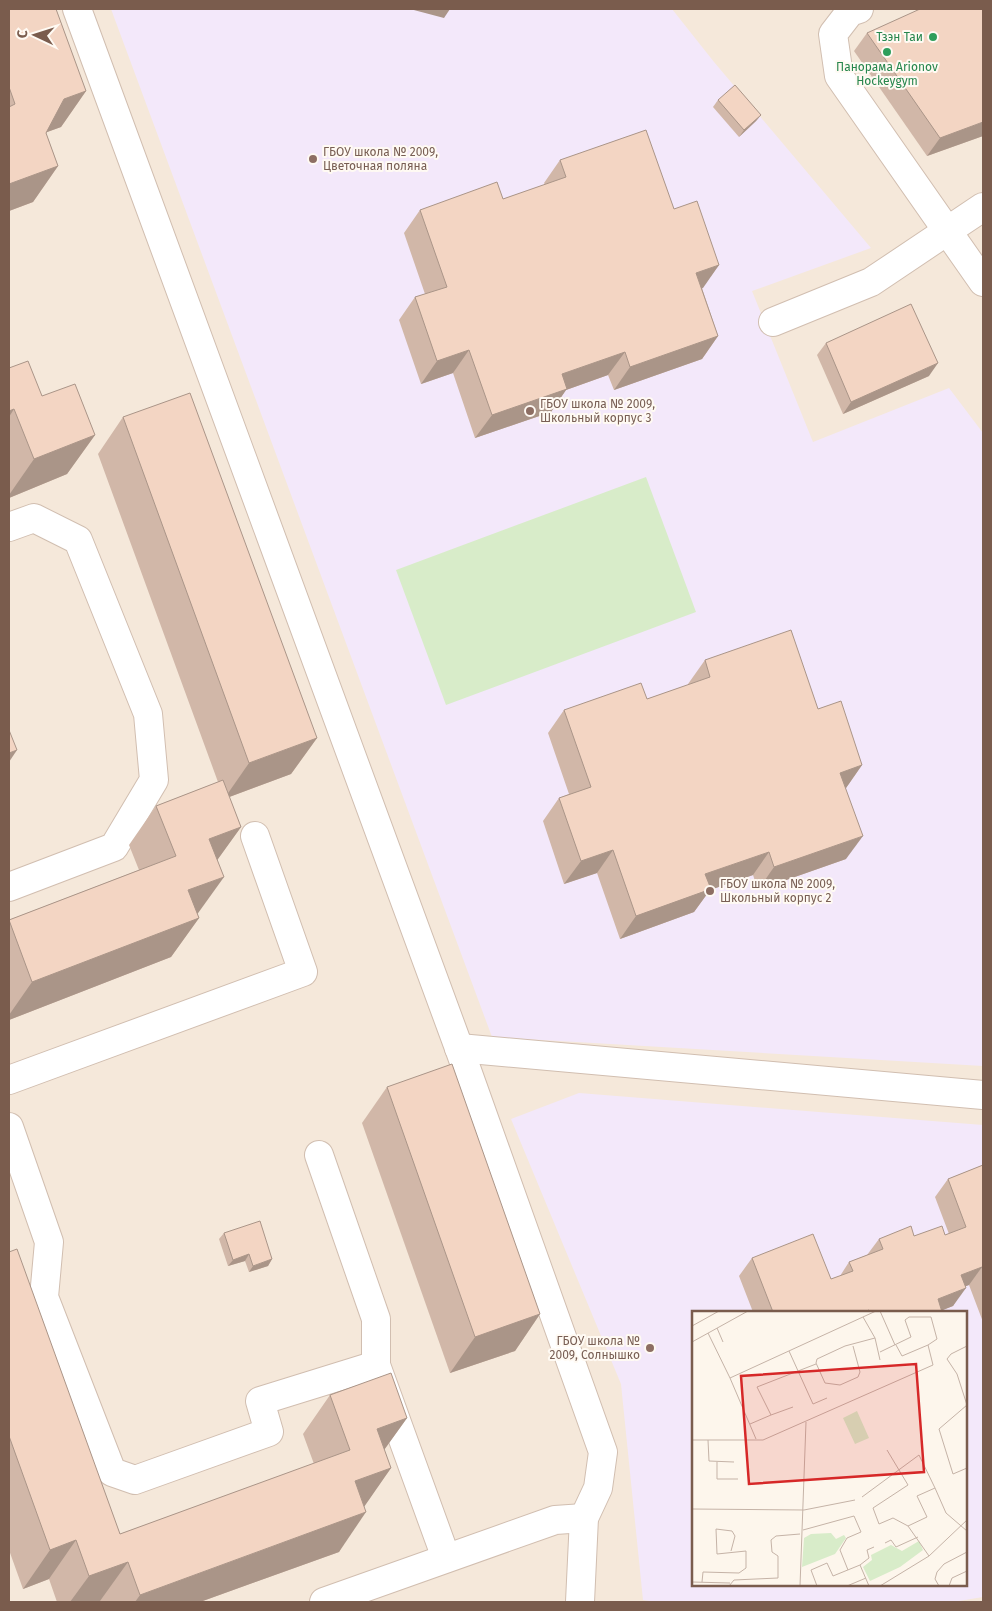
<svg xmlns="http://www.w3.org/2000/svg" width="992" height="1611" font-family="'Fira Sans',sans-serif">
	<style>
		.residential { fill: #f5e8da; fill-rule: evenodd }
		.education { fill: #f3e8fa; fill-rule: evenodd }
		.green { fill: #d8ecc9 }
		.lines { fill: none; stroke-linecap: round; stroke-linejoin: round }
		.minor-casing { stroke: #d1beb0; stroke-width: 30 }
		.minor { stroke: #fff; stroke-width: 28 }
		.wall { fill: #d1b7a8 }
		.shaded-wall { fill: #aa9588 }
		.building { fill: #f3d5c3; stroke: #aa9588 }
		.leisure-dot { fill: #2e9e5b; stroke: #fffaf3; stroke-width: 2 }
		.education-dot { fill: #8d6e63; stroke: #fffaf3; stroke-width: 2 }
		.labels { text-anchor: middle; stroke-width: 4; stroke-linejoin: round; paint-order: stroke }
		.leisure-label { font-size: 12px; fill: #27864d; stroke: #fffaf3; text-anchor: end }
		.education-label { font-size: 12px; fill: #785e54; stroke: #fffaf3; text-anchor: start }
		.inset-road { fill: none; stroke: #c5b3a7; stroke-width: 1 }
		.view { fill: #d62828; fill-opacity: 0.15; stroke: #d62828; stroke-width: 2.5 }
		.inset-edge { fill: none; stroke: #7a5c4d; stroke-width: 2.5 }
	</style>
	<rect width="100%" height="100%" fill="#fdf6ec"/>
	<path class="residential" d="M 9,9 L 983,9 L 983,1602 L 9,1602 ZM 693,1312 L 966,1312 L 966,1585 L 693,1585 Z"/>
	<g class="education">
		<polygon points="111,9 672,9 714,62 871,248 752,291 813,442 949,388 983,433 983,1066 492,1037"/>
		<path d="M 579,1093 L 983,1125 L 983,1597 L 953,1602 L 656,1602 L 643,1600 L 621,1384 L 511,1119 ZM 693,1312 L 966,1312 L 966,1585 L 693,1585 Z"/>
	</g>
	<polygon class="green" points="646,477 696,612 446,705 396,570"/>
	<g class="lines">
		<defs>
			<g id="minor">
				<polyline points="77,9 459,1048 603,1452 598,1488 584,1518 580,1602"/>
				<polyline points="859,9 850,12 833,34 839,76 983,282"/>
				<polyline points="773,322 871,282 983,207"/>
				<polyline points="9,527 34,518 78,540 148,714 154,780 114,847 9,887"/>
				<polyline points="459,1048 983,1095"/>
				<polyline points="9,1080 303,972 255,836"/>
				<polyline points="9,1127 49,1242 44,1297 112,1472 135,1480 269,1432 260,1401 376,1365 446,1558"/>
				<polyline points="319,1155 376,1319 376,1365"/>
				<polyline points="324,1602 555,1520 584,1518"/>
			</g>
		</defs>
		<use href="#minor" class="minor-casing"/>
		<use href="#minor" class="minor"/>
	</g>
	<g class="wall">
		<polygon points="9,9 86,91 61,127 47,132 46,133 58,166 33,202 9,211"/>
		<polygon points="867,33 983,136 927,156 854,51"/>
		<polygon points="718,100 761,115 756,121 739,137 713,107"/>
		<polygon points="560,160 674,209 719,265 702,288 718,336 702,359 614,390 608,375 566,390 551,412 475,438 453,373 421,384 399,320 415,297 425,294 404,233 420,210 503,199 545,185 544,183"/>
		<polygon points="826,343 929,376 843,414 817,355"/>
		<polygon points="9,368 42,396 95,435 67,474 9,498"/>
		<polygon points="123,417 317,738 291,774 229,797 241,827 217,860 197,914 199,918 171,957 9,1020 9,920 139,870 129,845 156,806 218,782 98,454"/>
		<polygon points="705,660 818,709 862,765 846,788 846,859 758,890 753,875 710,890 694,912 620,939 597,873 564,884 543,821 559,798 569,794 548,733 564,710 647,699 689,685 688,684"/>
		<polygon points="387,1087 540,1314 515,1351 450,1373 362,1123"/>
		<polygon points="983,1165 983,1322 969,1285 965,1286 953,1306 942,1310 942,1312 753,1312 739,1276 752,1258 831,1279 840,1276 849,1262 867,1255 879,1239 914,1236 945,1235 949,1234 935,1197 948,1179"/>
		<polygon points="224,1233 272,1259 268,1266 249,1272 245,1261 228,1266 219,1239"/>
		<polygon points="9,1252 120,1534 314,1464 303,1434 330,1395 407,1418 384,1450 391,1468 364,1506 339,1552 200,1602 101,1602 100,1601 96,1602 57,1602 49,1579 23,1589 9,1550"/>
	</g>
	<g class="shaded-wall">
		<polygon points="410,9 450,9 444,18"/>
		<polygon points="86,91 61,127 39,135 64,99"/>
		<polygon points="761,115 756,121 739,137 744,130"/>
		<polygon points="983,122 983,136 927,156 940,138"/>
		<polygon points="58,166 33,202 9,211 9,184"/>
		<polygon points="719,265 703,288 680,296 696,273"/>
		<polygon points="718,336 702,359 614,390 630,367"/>
		<polygon points="469,350 453,373 421,384 437,361"/>
		<polygon points="625,352 608,375 566,390 551,412 475,438 492,415 562,374"/>
		<polygon points="938,363 929,376 843,414 851,402"/>
		<polygon points="14,409 9,417 9,411"/>
		<polygon points="95,435 67,474 9,498 9,495 34,459"/>
		<polygon points="317,738 291,774 224,799 249,763"/>
		<polygon points="17,750 9,762 9,753"/>
		<polygon points="862,765 846,788 824,796 840,773"/>
		<polygon points="241,827 213,866 209,839"/>
		<polygon points="863,836 846,859 758,890 774,867"/>
		<polygon points="613,850 597,873 564,884 581,861"/>
		<polygon points="769,852 753,875 710,890 694,912 620,939 636,916 705,874"/>
		<polygon points="224,877 196,916 188,890"/>
		<polygon points="199,918 171,957 9,1020 9,1015 32,982"/>
		<polygon points="249,1254 245,1261 228,1266 233,1260"/>
		<polygon points="272,1259 268,1266 249,1272 253,1266"/>
		<polygon points="982,1267 969,1285 948,1293 961,1275"/>
		<polygon points="966,1288 953,1306 938,1312 938,1299"/>
		<polygon points="540,1314 515,1351 450,1373 475,1337"/>
		<polygon points="407,1418 379,1457 377,1429"/>
		<polygon points="391,1468 364,1507 355,1481"/>
		<polygon points="366,1512 339,1552 200,1602 135,1602 140,1595"/>
		<polygon points="76,1540 49,1579 23,1589 50,1550"/>
		<polygon points="128,1562 100,1601 96,1602 70,1602 89,1576"/>
	</g>
	<g class="building">
		<polygon points="9,9 56,9 86,91 64,99 46,133 58,166 9,184 9,107 15,104 9,87"/>
		<polygon points="920,9 983,9 983,122 940,138 867,33"/>
		<polygon points="735,85 761,115 744,130 718,100"/>
		<polygon points="646,130 674,209 697,201 719,265 696,273 718,336 630,367 625,352 562,374 567,389 492,415 469,350 437,361 415,297 447,287 420,210 497,182 503,199 566,177 560,160"/>
		<polygon points="911,304 938,363 851,402 826,343"/>
		<polygon points="28,361 42,396 75,384 95,435 34,459 14,409 9,411 9,368"/>
		<polygon points="190,393 317,738 249,763 123,417"/>
		<polygon points="791,630 818,709 841,701 862,765 840,773 863,836 774,867 769,852 705,874 711,889 636,916 613,850 581,861 559,798 591,787 564,710 641,683 647,699 710,677 705,660"/>
		<polygon points="9,730 17,750 9,753"/>
		<polygon points="223,780 241,827 209,839 224,877 188,890 199,918 32,982 9,920 176,856 156,806"/>
		<polygon points="452,1064 540,1314 475,1337 387,1087"/>
		<polygon points="983,1165 983,1271 982,1267 961,1275 966,1288 938,1299 942,1312 869,1312 869,1310 863,1312 773,1312 752,1258 813,1234 831,1279 853,1271 849,1262 883,1249 879,1239 911,1226 914,1236 942,1226 945,1235 966,1227 948,1179"/>
		<polygon points="260,1221 272,1259 253,1266 249,1254 233,1260 224,1233"/>
		<polygon points="17,1249 120,1534 350,1450 330,1395 391,1373 407,1418 377,1429 391,1468 355,1481 366,1512 140,1595 128,1562 89,1576 76,1540 50,1550 9,1436 9,1252"/>
	</g>
	<g class="leisure-dot">
		<circle cx="933" cy="37" r="5"/>
		<circle cx="887" cy="52" r="5"/>
	</g>
	<g class="education-dot">
		<circle cx="313" cy="159" r="5"/>
		<circle cx="530" cy="411" r="5"/>
		<circle cx="710" cy="891" r="5"/>
		<circle cx="650" cy="1348" r="5"/>
	</g>
	<g class="labels">
		<g class="leisure-label">
			<text x="923" y="41">Тзэн Таи</text>
			<text x="887" y="71" text-anchor="middle">Панорама Arionov<tspan x="887" dy="14">Hockeygym</tspan></text>
		</g>
		<g class="education-label">
			<text x="323" y="156">ГБОУ школа № 2009,<tspan x="323" dy="14">Цветочная поляна</tspan></text>
			<text x="540" y="408">ГБОУ школа № 2009,<tspan x="540" dy="14">Школьный корпус 3</tspan></text>
			<text x="720" y="888">ГБОУ школа № 2009,<tspan x="720" dy="14">Школьный корпус 2</tspan></text>
			<text x="640" y="1345" text-anchor="end">ГБОУ школа №<tspan x="640" dy="14">2009, Солнышко</tspan></text>
		</g>
	</g>
	<g transform="translate(692 1311)">
		<rect width="275" height="275" fill="#fdf6ec"/>
		<path d="M 165,100 L 177,127 L 163,133 L 151,107 ZM 139,222 L 144,228 L 152,224 L 154,227 L 143,243 L 110,256 L 112,227 L 119,223 ZM 227,230 L 231,239 L 208,256 L 178,270 L 171,256 L 180,249 L 179,244 L 199,234 L 210,240 Z" fill="#d8ecc9"/>
		<path class="inset-road" d="M 188,0 L 203,34M 171,6 L 183,27 L 188,49M 0,15 L 27,0M 25,17 L 31,31M 16,22 L 38,67 L 184,0M 0,31 L 56,0M 161,35 L 168,61 L 166,66 L 148,74 L 133,72 L 124,52 L 125,48 L 153,35 L 183,27M 275,35 L 259,43 L 255,48 L 265,63 L 275,94 L 247,118 L 261,163 L 275,157M 97,40 L 121,93 L 135,87M 188,41 L 219,26 L 213,9 L 217,6 L 239,6 L 245,28 L 236,34M 38,67 L 64,128M 79,104 L 101,96M 58,113 L 79,104 L 65,76 L 124,53M 0,129 L 71,129 L 241,54 L 236,34 L 210,45 L 204,34M 16,129 L 17,150 L 42,151M 195,139 L 216,174 L 181,197 L 187,213 L 201,207 L 216,215M 25,151 L 25,168 L 46,168M 170,186 L 227,144 L 243,177M 0,198 L 112,199 L 163,189M 111,219 L 162,205 L 169,221 L 155,227 L 148,239 L 156,259M 193,232 L 199,229 L 204,236 L 226,226M 237,245 L 216,215 L 235,206 L 225,185 L 243,177 L 254,202 L 275,220M 0,271 L 38,272M 10,271 L 11,261 L 47,262 L 54,257 L 54,240 L 25,243 L 24,218 L 40,220 L 43,225 L 39,240M 37,275 L 42,269 L 86,267 L 86,245 L 80,241 L 79,229 L 84,225 L 108,223M 108,275 L 114,111M 125,275 L 119,259 L 135,252 L 141,265 L 168,254M 155,275 L 174,267M 177,275 L 168,254 L 177,247 L 175,239 L 182,236M 188,275 L 237,245 L 275,209M 247,275 L 243,268 L 245,261 L 252,253 L 275,241M 257,275 L 260,267 L 275,260"/>
		<path class="view" d="M 224,53 L 232,161 L 57,173 L 49,65 Z"/>
		<rect width="275" height="275" class="inset-edge"/>
	</g>
	<rect width="992" height="1611" fill="none" stroke="#7a5c4d" stroke-width="20"/>
	<g transform="translate(35 35) rotate(274)" stroke="#fffaf3" stroke-width="4" paint-order="stroke">
	<path d="M0-4L9 19L0 12L-9 19Z" fill="#7a5c4d"/>
	<text y="-8" font-size="14" font-weight="bold" text-anchor="middle" fill="#7a5c4d">С</text>
	</g>
</svg>
